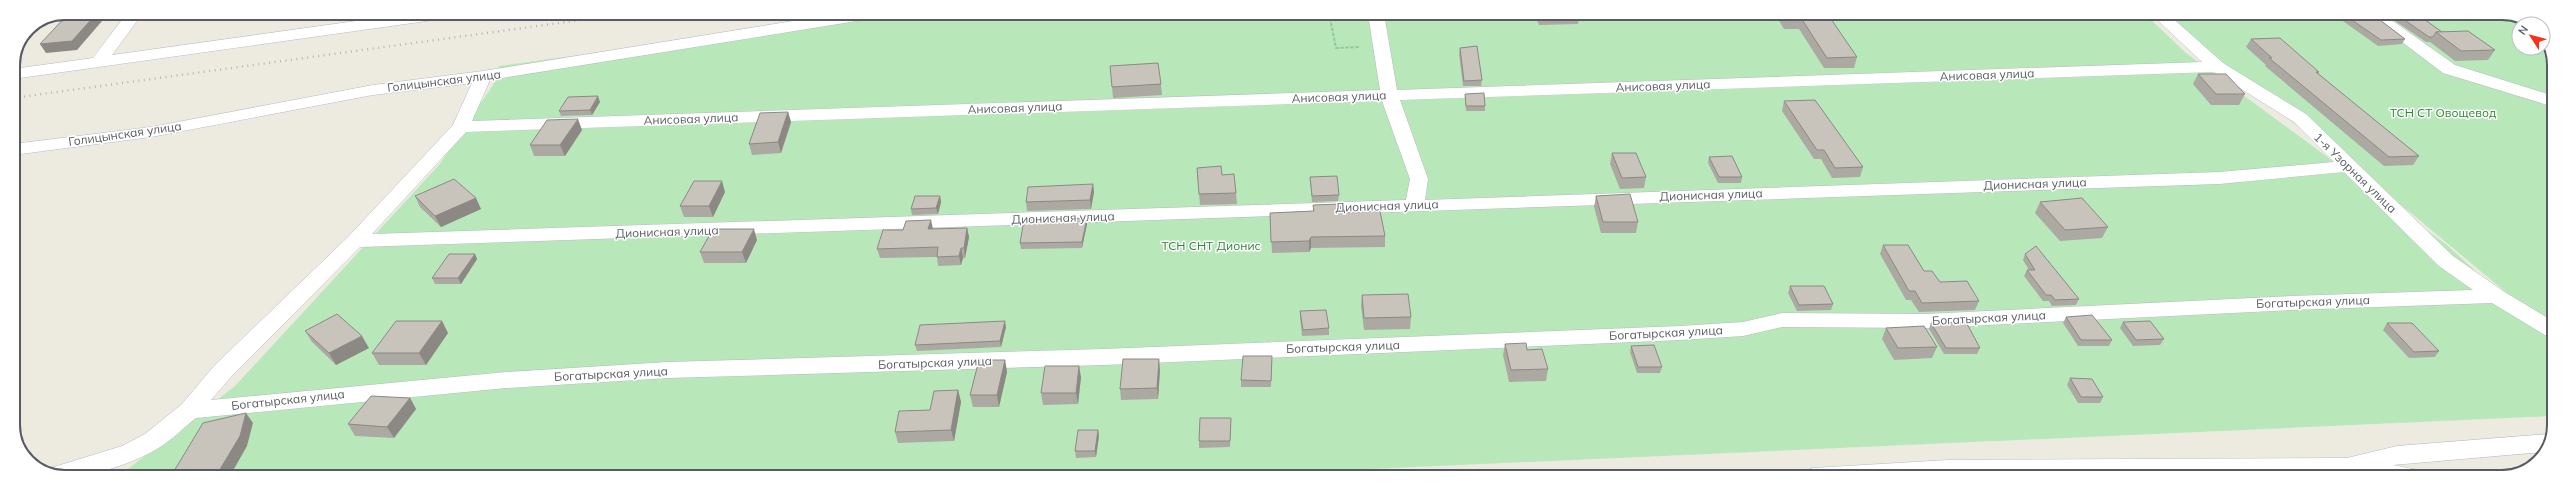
<svg xmlns="http://www.w3.org/2000/svg" width="2567" height="490" font-family="Mulish,sans-serif">
	<style>
		.green { fill: #b8e8ba }
		.lines { fill: none; stroke-linecap: round; stroke-linejoin: round }
		.street-casing { stroke: #b7bac0; stroke-width: 1 }
		.path { stroke: #91c9a2; stroke-width: 2; stroke-dasharray: 3.5 1.5; stroke-linecap: butt }
		.street { fill: #fff; fill-rule: evenodd }
		.rail { stroke: #b4b5b5; stroke-width: 2.5; stroke-dasharray: 1 4.5; stroke-linecap: butt }
		.wall { fill: #aca9a2 }
		.shaded-wall { fill: #8c8984 }
		.building { fill: #c8c4bc; stroke: #8c8984 }
		.labels { text-anchor: middle; stroke-width: 3; stroke-linejoin: round; paint-order: stroke }
		.street-label { font-size: 12px; fill: #585c62; stroke: #fff }
		.park-label { font-size: 12px; fill: #2c8633; stroke: #fff }
		.rim { fill: none; stroke: #585c62; stroke-width: 2 }
	</style>
	<rect width="100%" height="100%" fill="#edebdf"/>
	<g class="green">
		<polygon points="887,13 2145,14 2186,53 2447,245 2553,342 2553,416 1217,476 119,476 235,386 439,165 495,82 499,66"/>
		<polygon points="2152,14 2512,14 2529,24 2519,24 2519,48 2543,48 2543,35 2554,61 2553,337 2508,294 2411,213 2319,145 2282,113 2201,58"/>
	</g>
	<g class="lines">
		<defs>
			<g id="street">
				<polygon points="127,13 143,13 112,55 413,13 456,13 448,18 13,79 13,69 93,58"/>
				<path d="M 843,13 L 883,13 L 875,18 L 490,80 L 472,121 L 1380,90 L 1368,14 L 1384,14 L 1397,90 L 2202,62 L 2151,14 L 2168,14 L 2223,63 L 2306,114 L 2453,256 L 2503,291 L 2553,321 L 2553,337 L 2545,335 L 2492,303 L 2291,310 L 1926,328 L 1782,327 L 1743,336 L 1680,340 L 1104,365 L 668,378 L 506,388 L 196,418 C 184,427 173,439 160,447 C 133,464 74,486 44,470 L 122,446 L 145,434 L 182,404 L 214,366 L 348,237 L 453,125 L 472,83 L 373,95 L 151,137 L 13,155 L 13,144 L 151,127 L 373,85 L 483,71 ZM 2214,72 L 2294,122 L 2334,162 L 2219,172 L 1425,200 L 1428,179 L 1400,100 ZM 1382,101 L 1410,179 L 1406,200 L 372,234 L 466,132 ZM 2344,172 L 2439,266 L 2473,290 L 2291,296 L 1926,314 L 1782,313 L 1743,322 L 1680,326 L 1104,349 L 668,362 L 506,372 L 211,400 L 230,378 L 360,247 L 2219,184 Z"/>
				<polygon points="2365,14 2383,14 2455,65 2554,96 2554,107 2443,73"/>
				<polygon points="2504,14 2512,14 2529,24 2519,24 2519,26"/>
				<polygon points="2549,434 2553,435 2543,452 2393,465 2423,471 2426,477 2342,475 1801,477 1804,471 1813,468 1948,460 2347,458 2397,446"/>
			</g>
		</defs>
		<use href="#street" class="street-casing"/>
		<polyline class="path" points="1329,13 1336,48 1360,47"/>
		<use href="#street" class="street"/>
		<polyline class="rail" points="13,98 632,13"/>
	</g>
	<g class="wall">
		<polygon points="1327,13 1360,14 1360,20 1330,21"/>
		<polygon points="1481,14 1578,14 1579,17 1578,24 1539,25 1537,20 1482,20"/>
		<polygon points="1775,14 1811,14 1813,16 1857,57 1854,68 1824,68 1799,29 1784,29"/>
		<polygon points="2333,14 2372,14 2405,39 2402,44 2378,46"/>
		<polygon points="2385,14 2417,14 2442,32 2495,50 2488,60 2455,61 2430,42 2426,42"/>
		<polygon points="2251,39 2319,72 2318,74 2419,156 2413,165 2384,166 2265,66 2266,65 2246,47"/>
		<polygon points="1460,48 1482,80 1481,86 1463,86 1459,54"/>
		<polygon points="1110,66 1161,84 1162,95 1113,98"/>
		<polygon points="2198,74 2245,94 2239,105 2211,105 2193,84"/>
		<polygon points="1465,94 1485,106 1485,111 1466,111 1465,99"/>
		<polygon points="1784,101 1863,167 1860,177 1832,178 1821,159 1814,159 1782,111"/>
		<polygon points="600,102 592,115 561,116 559,111"/>
		<polygon points="788,112 791,122 781,153 752,155 749,144"/>
		<polygon points="582,130 565,156 534,156 530,145"/>
		<polygon points="1612,153 1646,177 1644,188 1620,189 1610,164"/>
		<polygon points="1709,157 1742,177 1741,183 1718,183 1708,163"/>
		<polygon points="1197,168 1222,175 1236,193 1237,204 1200,205"/>
		<polygon points="1310,177 1339,195 1338,201 1312,202"/>
		<polygon points="1093,184 1094,192 1091,209 1027,211 1026,202"/>
		<polygon points="725,192 713,217 684,217 680,206"/>
		<polygon points="415,196 481,209 441,227 420,207"/>
		<polygon points="940,196 941,202 938,214 912,215 911,209"/>
		<polygon points="1596,196 1638,222 1636,233 1601,233 1594,207"/>
		<polygon points="2040,202 2108,227 2102,238 2060,241 2035,213"/>
		<polygon points="1313,205 1341,213 1385,236 1385,247 1311,248 1309,252 1272,253 1270,213 1313,211"/>
		<polygon points="1087,224 1082,248 1021,249 1020,243"/>
		<polygon points="967,228 969,237 965,258 963,258 961,265 938,266 937,257 880,258 877,249 933,229"/>
		<polygon points="757,240 746,263 704,263 700,252"/>
		<polygon points="1883,245 1924,271 1940,282 1979,301 1975,310 1919,312 1911,300 1906,300 1880,254"/>
		<polygon points="475,254 477,259 461,284 435,284 432,278"/>
		<polygon points="2025,254 2079,299 2076,305 2052,306 2049,301 2043,301 2024,276 2027,270 2029,270 2023,260"/>
		<polygon points="1790,286 1833,304 1831,310 1797,311 1788,293"/>
		<polygon points="1362,295 1411,317 1410,329 1364,330 1361,306"/>
		<polygon points="1300,311 1329,328 1329,335 1302,336 1300,317"/>
		<polygon points="2066,317 2112,340 2109,346 2078,346 2063,323"/>
		<polygon points="442,321 448,333 426,365 379,365 372,353"/>
		<polygon points="2123,322 2164,339 2160,345 2133,346 2120,328"/>
		<polygon points="1931,323 1980,348 1977,354 1944,354 1929,329"/>
		<polygon points="2387,323 2439,351 2435,357 2409,358 2383,330"/>
		<polygon points="1006,327 1001,347 917,351 915,345"/>
		<polygon points="1886,328 1937,347 1932,358 1894,360 1882,339"/>
		<polygon points="305,331 369,348 336,365 312,342"/>
		<polygon points="1505,344 1527,350 1548,369 1546,381 1509,382 1503,355"/>
		<polygon points="1631,346 1662,367 1660,373 1637,373 1630,352"/>
		<polygon points="1272,356 1271,387 1241,387 1241,380"/>
		<polygon points="1005,360 1007,372 999,407 973,407 970,395"/>
		<polygon points="1160,370 1158,399 1121,400 1120,389"/>
		<polygon points="1081,377 1078,404 1043,405 1041,393"/>
		<polygon points="2070,378 2103,397 2100,403 2078,403 2067,385"/>
		<polygon points="958,390 961,402 954,441 898,443 895,432 930,410"/>
		<polygon points="410,398 416,409 394,438 355,436 348,424"/>
		<polygon points="1231,424 1230,447 1199,448 1199,441"/>
		<polygon points="1098,430 1099,436 1096,457 1076,458 1075,451"/>
	</g>
	<g class="shaded-wall">
		<polygon points="97,13 109,13 77,50 46,53 40,44"/>
		<polygon points="162,13 203,13 199,18 167,21"/>
		<polygon points="598,96 600,102 592,115 590,110"/>
		<polygon points="788,112 791,122 781,153 778,142"/>
		<polygon points="578,119 582,130 565,156 560,145"/>
		<polygon points="722,181 725,192 713,217 709,206"/>
		<polygon points="1093,184 1094,192 1091,209 1090,200"/>
		<polygon points="940,196 941,202 938,214 936,208"/>
		<polygon points="476,198 481,209 441,227 435,216"/>
		<polygon points="1087,218 1087,224 1082,248 1082,242"/>
		<polygon points="931,220 933,229 928,229"/>
		<polygon points="967,228 969,237 965,258 964,248"/>
		<polygon points="754,229 757,240 746,263 742,252"/>
		<polygon points="1311,237 1311,248 1309,252 1309,241"/>
		<polygon points="961,248 963,258 961,265 959,256"/>
		<polygon points="475,254 477,259 461,284 458,278"/>
		<polygon points="442,321 448,333 426,365 419,353"/>
		<polygon points="1005,321 1006,327 1001,347 1000,341"/>
		<polygon points="362,336 369,348 336,365 329,353"/>
		<polygon points="1159,359 1160,370 1158,399 1157,388"/>
		<polygon points="1005,360 1007,372 999,407 997,395"/>
		<polygon points="1079,366 1081,377 1078,404 1076,393"/>
		<polygon points="958,390 961,402 954,441 951,430"/>
		<polygon points="410,398 416,409 394,438 387,427"/>
		<polygon points="246,413 253,423 247,446 230,476 216,476"/>
		<polygon points="1098,430 1099,436 1096,457 1095,451"/>
	</g>
	<g class="building">
		<polygon points="69,13 97,13 72,41 40,44"/>
		<polygon points="1538,14 1578,14 1579,17 1540,18"/>
		<polygon points="1784,14 1811,14 1813,16 1829,16 1857,57 1827,58 1801,18 1787,19"/>
		<polygon points="2343,14 2372,14 2405,39 2381,40"/>
		<polygon points="2396,14 2417,14 2442,32 2436,32 2433,37 2429,37"/>
		<polygon points="2468,31 2495,50 2461,51 2436,32"/>
		<polygon points="2280,38 2319,72 2316,72 2419,156 2389,157 2269,58 2272,58 2251,39"/>
		<polygon points="1477,46 1482,80 1464,81 1460,48"/>
		<polygon points="1158,63 1161,84 1112,87 1110,66"/>
		<polygon points="2198,74 2226,74 2245,94 2216,94"/>
		<polygon points="1484,93 1485,106 1466,106 1465,94"/>
		<polygon points="598,96 590,110 559,111 568,97"/>
		<polygon points="1815,100 1863,167 1835,168 1824,150 1817,150 1784,101"/>
		<polygon points="788,112 778,142 749,144 760,113"/>
		<polygon points="578,119 560,145 530,145 547,120"/>
		<polygon points="1612,153 1636,153 1646,177 1622,178"/>
		<polygon points="1732,156 1742,177 1719,177 1709,157"/>
		<polygon points="1221,166 1222,175 1234,174 1236,193 1199,194 1197,168"/>
		<polygon points="1337,176 1339,195 1312,196 1310,177"/>
		<polygon points="454,179 476,198 435,216 415,196"/>
		<polygon points="694,181 722,181 709,206 680,206"/>
		<polygon points="1093,184 1090,200 1026,202 1028,187"/>
		<polygon points="1630,194 1638,222 1603,222 1596,196"/>
		<polygon points="915,196 940,196 936,208 911,209"/>
		<polygon points="2082,198 2108,227 2065,230 2040,202"/>
		<polygon points="1340,204 1341,213 1380,211 1385,236 1311,237 1309,241 1271,242 1270,213 1314,211 1313,205"/>
		<polygon points="1087,218 1082,242 1020,243 1024,220"/>
		<polygon points="931,220 928,229 967,228 964,248 961,248 959,256 937,257 938,247 877,249 883,230 903,230 906,221"/>
		<polygon points="713,229 754,229 742,252 700,252"/>
		<polygon points="1883,245 1908,245 1924,271 1932,271 1940,282 1967,281 1979,301 1922,303 1915,291 1909,291"/>
		<polygon points="2036,246 2079,299 2055,300 2051,295 2046,295 2027,270 2035,270 2025,254"/>
		<polygon points="449,254 475,254 458,278 432,278"/>
		<polygon points="1790,286 1824,286 1833,304 1799,305"/>
		<polygon points="1408,294 1411,317 1364,318 1362,295"/>
		<polygon points="1326,310 1329,328 1303,330 1300,311"/>
		<polygon points="337,314 362,336 329,353 305,331"/>
		<polygon points="2092,315 2112,340 2081,340 2066,317"/>
		<polygon points="396,321 442,321 419,353 372,353"/>
		<polygon points="1005,321 1000,341 915,345 920,325"/>
		<polygon points="2150,321 2164,339 2136,340 2123,322"/>
		<polygon points="1966,322 1980,348 1946,348 1931,323"/>
		<polygon points="2387,323 2412,323 2439,351 2414,352"/>
		<polygon points="1924,326 1937,347 1898,348 1886,328"/>
		<polygon points="1526,343 1527,350 1542,349 1548,369 1511,370 1505,344"/>
		<polygon points="1654,345 1662,367 1638,367 1631,346"/>
		<polygon points="1243,356 1272,356 1271,381 1241,380"/>
		<polygon points="1123,359 1159,359 1157,388 1120,389"/>
		<polygon points="979,360 1005,360 997,395 970,395"/>
		<polygon points="1045,366 1079,366 1076,393 1041,393"/>
		<polygon points="2070,378 2092,379 2103,397 2081,397"/>
		<polygon points="958,390 951,430 895,432 899,411 930,410 934,391"/>
		<polygon points="371,396 410,398 387,427 348,424"/>
		<polygon points="246,413 240,436 216,476 171,476 203,423"/>
		<polygon points="1200,418 1231,418 1230,441 1199,441"/>
		<polygon points="1078,430 1098,430 1095,451 1075,451"/>
	</g>
	<g class="labels">
		<g class="street-label">
			<text transform="translate(1987 75) rotate(-2)" y="4">Анисовая улица</text>
			<text transform="translate(444 81) rotate(-7)" y="4">Голицынская улица</text>
			<text transform="translate(1663 86) rotate(-2)" y="4">Анисовая улица</text>
			<text transform="translate(1339 97) rotate(-2)" y="4">Анисовая улица</text>
			<text transform="translate(1015 108) rotate(-2)" y="4">Анисовая улица</text>
			<text transform="translate(691 119) rotate(-2)" y="4">Анисовая улица</text>
			<text transform="translate(125 134) rotate(-8)" y="4">Голицынская улица</text>
			<text transform="translate(2355 173) rotate(44)" y="4">1-я Узорная улица</text>
			<text transform="translate(2035 184) rotate(-2)" y="4">Дионисная улица</text>
			<text transform="translate(1711 195) rotate(-2)" y="4">Дионисная улица</text>
			<text transform="translate(1387 206) rotate(-2)" y="4">Дионисная улица</text>
			<text transform="translate(1063 218) rotate(-2)" y="4">Дионисная улица</text>
			<text transform="translate(667 232) rotate(-2)" y="4">Дионисная улица</text>
			<text transform="translate(2313 302) rotate(-2)" y="4">Богатырская улица</text>
			<text transform="translate(1989 318) rotate(-3)" y="4">Богатырская улица</text>
			<text transform="translate(1666 333) rotate(-3)" y="4">Богатырская улица</text>
			<text transform="translate(1343 347) rotate(-2)" y="4">Богатырская улица</text>
			<text transform="translate(935 363) rotate(-2)" y="4">Богатырская улица</text>
			<text transform="translate(611 374) rotate(-3)" y="4">Богатырская улица</text>
			<text transform="translate(288 400) rotate(-6)" y="4">Богатырская улица</text>
		</g>
		<g class="park-label">
			<text x="2443" y="117">ТСН СТ Овощевод</text>
			<text x="1211" y="250">ТСН СНТ Дионис</text>
		</g>
	</g>
	<path d="M0 0H2567V490H0ZM65 20H2502A45 45 0 0 1 2547 65V425A45 45 0 0 1 2502 470H65A45 45 0 0 1 20 425V65A45 45 0 0 1 65 20Z" fill="#fff" fill-rule="evenodd"/>
	<path class="rim" d="M65 20H2502A45 45 0 0 1 2547 65V425A45 45 0 0 1 2502 470H65A45 45 0 0 1 20 425V65A45 45 0 0 1 65 20Z"/>
	<g transform="translate(2531 36) rotate(306)"><circle r="19" fill="#ffffff" stroke="#bcbec0"/>
	<path d="M0-3L7 15L0 10L-7 15Z" fill="#fa3119"/>
	<text y="-6" font-size="11" font-weight="bold" text-anchor="middle" fill="#585c62">N</text>
	</g>
</svg>
